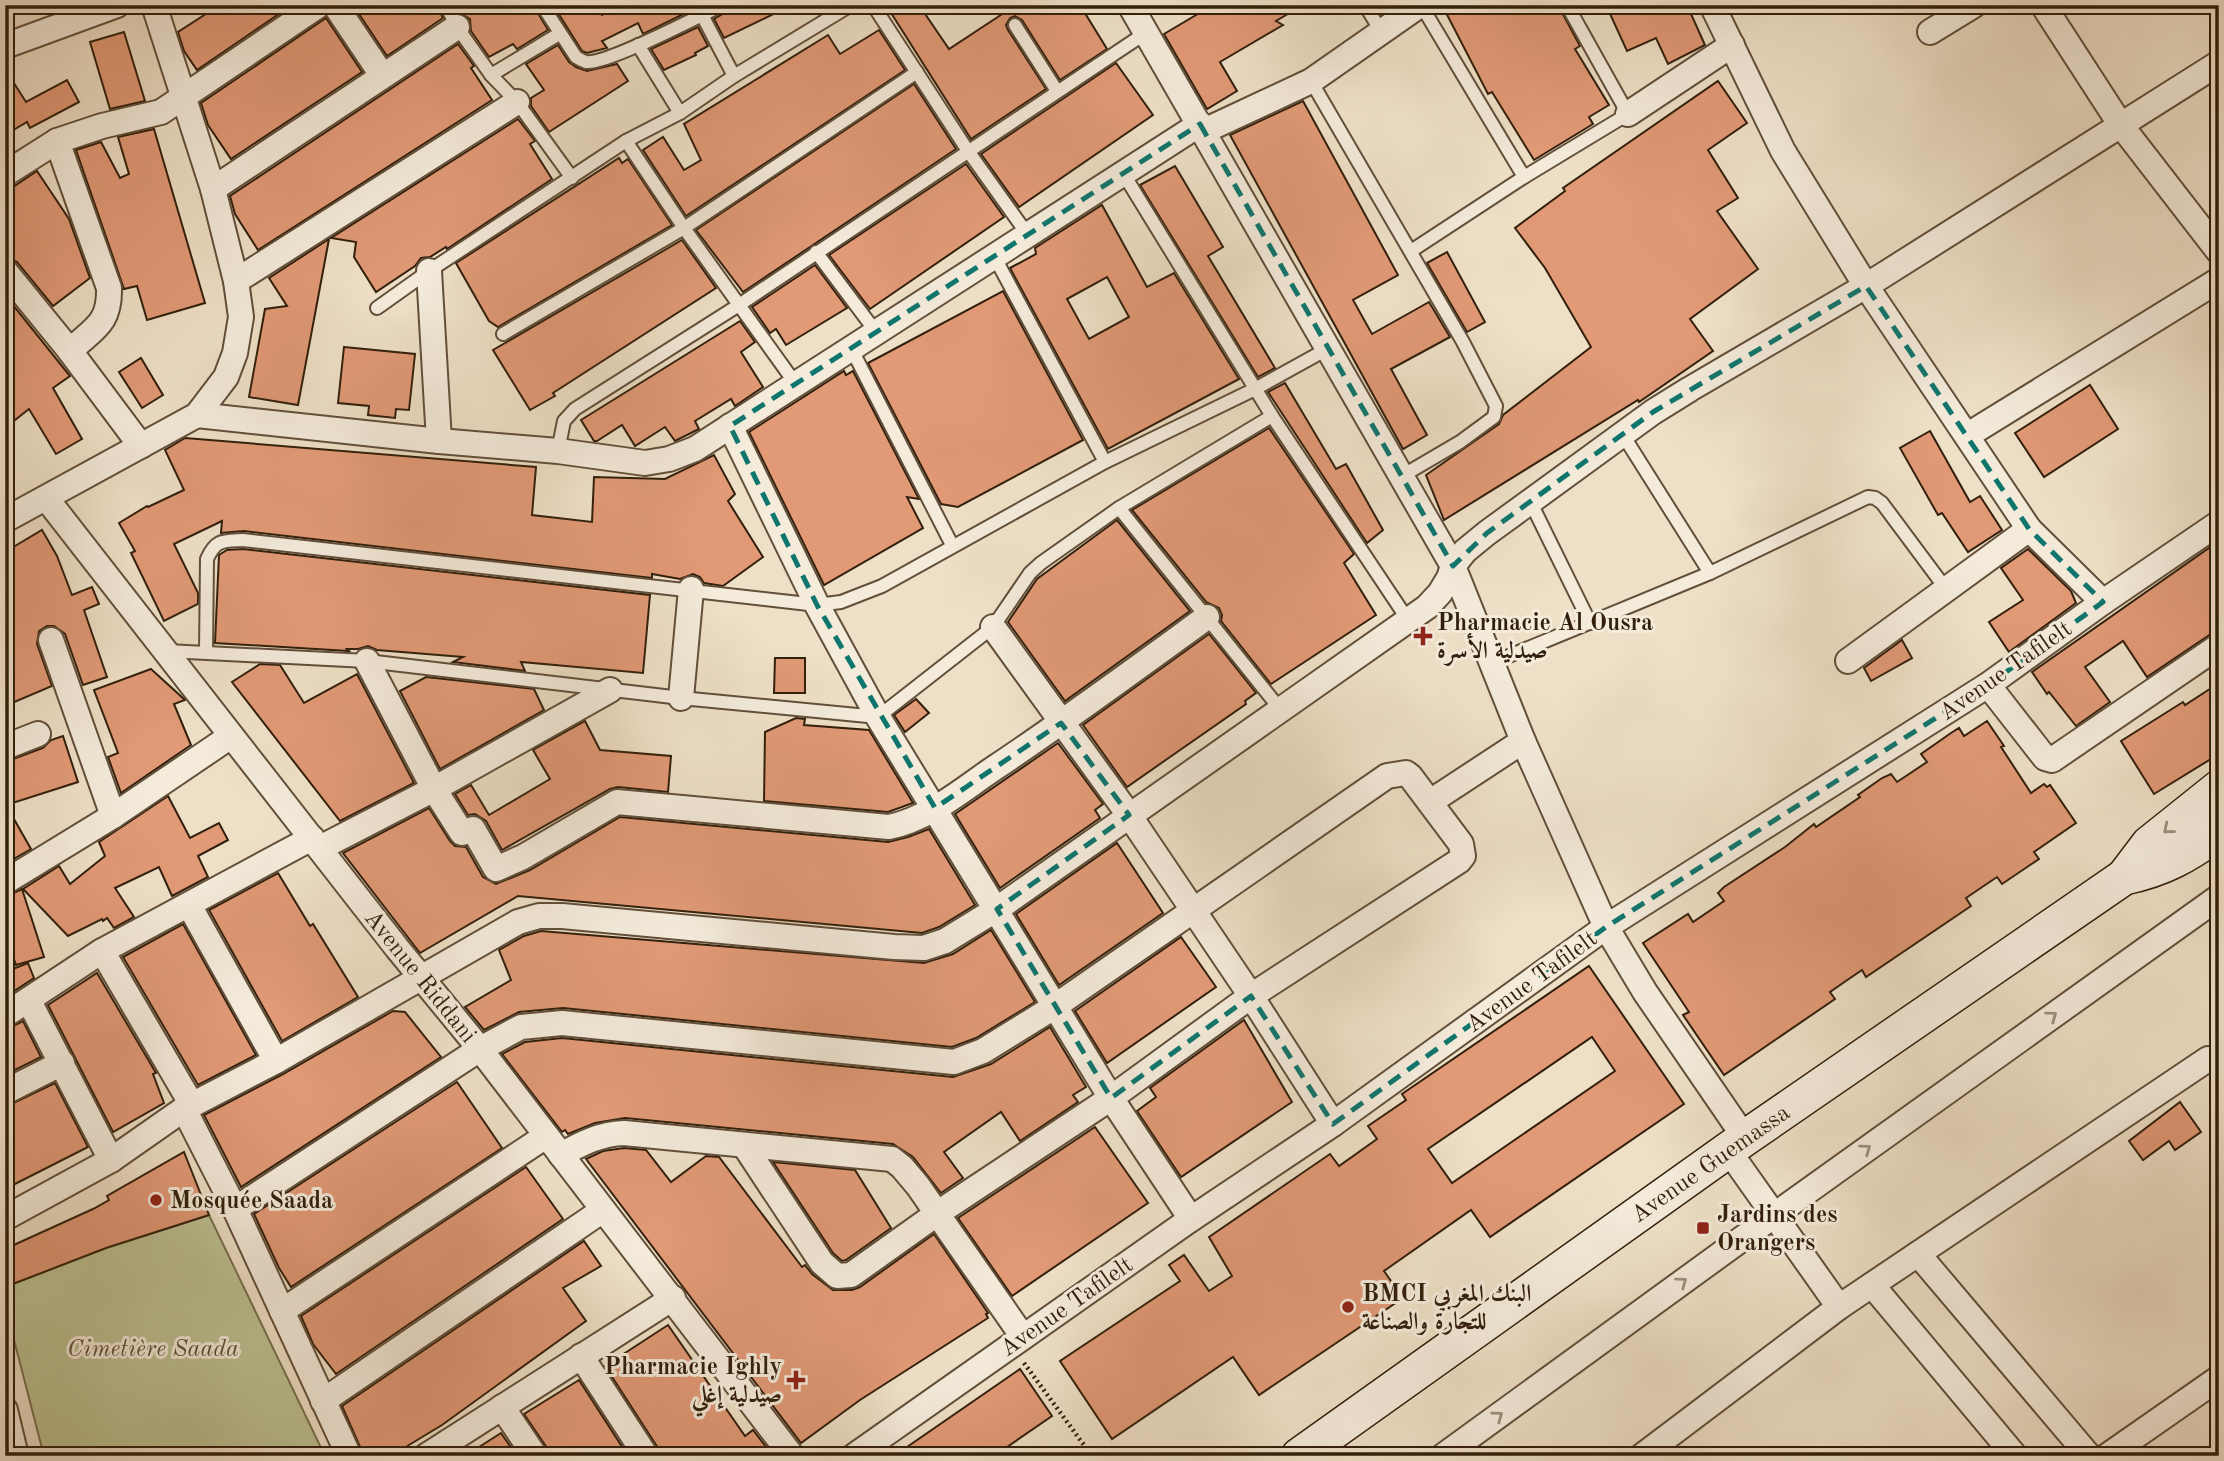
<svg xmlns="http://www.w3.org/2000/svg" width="2224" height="1461" font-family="'Old Standard TT',Amiri,serif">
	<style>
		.green { fill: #bcc193; stroke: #77704f; stroke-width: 2 }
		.building { fill: #e19976; stroke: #321f0b; stroke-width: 2; fill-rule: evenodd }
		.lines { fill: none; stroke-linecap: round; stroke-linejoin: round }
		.lane-casing { stroke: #614f3a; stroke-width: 16 }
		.street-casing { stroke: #614f3a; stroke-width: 28 }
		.secondary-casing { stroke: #321f0b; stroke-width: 38 }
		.path { stroke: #321f0b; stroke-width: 4.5; stroke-dasharray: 2 3.5; stroke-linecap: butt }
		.lane { stroke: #f4ebdb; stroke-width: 12 }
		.street { stroke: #f4ebdb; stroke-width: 24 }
		.secondary { stroke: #f4ebdb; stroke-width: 35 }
		.oneway { stroke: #9d8f7d }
		.marked { fill: none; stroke: #0f766e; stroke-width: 5; stroke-dasharray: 14 9; stroke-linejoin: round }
		.poi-dot { fill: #8f2418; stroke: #f4ebdb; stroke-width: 2.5 }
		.labels { text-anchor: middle; stroke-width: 6; stroke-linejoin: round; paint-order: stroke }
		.poi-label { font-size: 24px; font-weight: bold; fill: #321f0b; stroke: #f4ebdb; text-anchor: start }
		.street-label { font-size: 24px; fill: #321f0b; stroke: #f4ebdb }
		.park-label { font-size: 24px; font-style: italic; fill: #5b5034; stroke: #f4ebdb }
	</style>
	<rect width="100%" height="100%" fill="#eee0c7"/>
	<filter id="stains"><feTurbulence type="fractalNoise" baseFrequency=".00286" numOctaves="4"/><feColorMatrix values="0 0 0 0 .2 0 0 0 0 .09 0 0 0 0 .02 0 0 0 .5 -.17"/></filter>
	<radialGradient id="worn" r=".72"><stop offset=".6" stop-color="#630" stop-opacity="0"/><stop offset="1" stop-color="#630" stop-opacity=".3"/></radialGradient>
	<polygon class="green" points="209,1215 325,1456 44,1456 5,1305 5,1287 106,1248"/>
	<g class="building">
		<polygon points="220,5 292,5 197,70 184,51 178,32"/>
		<polygon points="353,5 437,5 443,18 387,56"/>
		<polygon points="456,5 533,5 548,30 517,49 513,44 489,57 471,31 470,19 460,13"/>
		<polygon points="553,5 597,5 602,15 622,5 702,5 643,34 638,23 602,41 607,48 587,53 582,51"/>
		<polygon points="731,5 792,5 724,38 714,19 726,12"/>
		<polygon points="886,5 919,5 949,49 1016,5 1080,5 1107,49 1060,80 1022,20 1015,16 1010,18 1006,25 1008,30 1046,89 971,139"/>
		<polygon points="1213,5 1303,5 1276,21 1283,25 1220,62 1237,91 1207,109 1164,34"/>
		<polygon points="1442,5 1558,5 1580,46 1575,49 1609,105 1589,117 1593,124 1534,160 1492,92 1488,94"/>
		<polygon points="1606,5 1687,5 1705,45 1668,64 1656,38 1627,51"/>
		<polygon points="326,18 362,72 231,159 208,125 201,103"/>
		<polygon points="698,27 708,46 695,53 696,55 664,70 651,49"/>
		<polygon points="879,30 905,70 686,216 643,150 663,137 684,170 701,160 684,124 828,35 840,54"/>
		<polygon points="124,32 145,101 110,109 90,42"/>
		<polygon points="458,44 474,66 471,68 492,100 258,250 235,214 230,196"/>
		<polygon points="558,45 569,62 576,67 587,71 617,64 628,81 549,132 531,106 531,98 544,90 526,64"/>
		<polygon points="1116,63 1153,115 1019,207 981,154"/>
		<polygon points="5,69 26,102 67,80 79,102 30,128 27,122 5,135"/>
		<polygon points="1718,81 1747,123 1708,150 1738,198 1717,211 1758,269 1690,319 1713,351 1639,402 1638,400 1444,520 1426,475 1499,424 1503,415 1591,347 1545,268 1515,228 1565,191 1563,188"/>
		<polygon points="914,84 956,149 743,292 696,230"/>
		<polygon points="1303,101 1398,275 1353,300 1372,334 1429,302 1450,337 1391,369 1427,435 1403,449 1230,135"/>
		<polygon points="518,119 535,141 530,144 552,179 447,249 446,247 430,257 421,258 415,266 376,292 354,257 356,242 331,238"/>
		<polygon points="154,129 205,303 147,320 137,286 124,289 76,150 101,142 120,178 129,174 118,137"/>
		<polygon points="619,158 622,163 628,159 672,225 498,327 489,321 456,263"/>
		<polygon points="966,164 1004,217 870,309 829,255"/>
		<polygon points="1175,166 1223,247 1208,256 1275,368 1258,377 1140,185"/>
		<polygon points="37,171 69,219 90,278 53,306 17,262 5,256 5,189 13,187"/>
		<path d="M 1102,205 L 1147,287 L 1174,273 L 1239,379 L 1108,449 L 1010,268 L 1036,254 L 1035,248 ZM 1107,277 L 1129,317 L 1089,339 L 1067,299 Z"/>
		<polygon points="329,239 298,405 249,397 265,309 287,306 269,278"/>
		<polygon points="682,240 716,288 553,393 555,396 530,410 493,350"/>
		<polygon points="1447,252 1485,322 1467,332 1427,263"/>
		<polygon points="815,265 847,308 786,345 776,329 770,333 752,307"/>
		<polygon points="1003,291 1083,440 958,507 941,504 868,363"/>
		<polygon points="5,295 70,376 53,388 82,439 56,454 29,409 5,428"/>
		<polygon points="740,321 755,342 741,352 763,387 735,406 731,399 695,421 699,429 675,441 665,427 635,446 622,425 597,441 594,441 581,420"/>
		<polygon points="344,347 415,354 409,410 396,409 395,418 368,415 369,406 338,403"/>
		<polygon points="141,358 163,395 142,408 119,372"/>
		<polygon points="844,371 846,375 853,371 919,499 907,497 923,528 824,585 749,432"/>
		<polygon points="1285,383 1336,469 1346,464 1383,530 1367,543 1268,392"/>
		<polygon points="2090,385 2118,429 2044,477 2015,433"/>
		<polygon points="1269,428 1354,554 1344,563 1376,615 1271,684 1221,621 1222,615 1219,608 1206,602 1132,510"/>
		<polygon points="1930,431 1970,502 1980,496 2002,530 1968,552 1942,513 1938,515 1900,448"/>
		<polygon points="185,438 536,467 532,515 592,522 594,477 665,479 714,455 735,494 728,501 763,557 723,586 704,583 700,577 693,574 680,579 652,574 652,578 244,531 221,533 222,521 174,544 198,593 198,604 164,621 131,553 135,551 119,523 147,506 148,507 184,490 165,450"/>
		<polygon points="1117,520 1190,611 1065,701 1008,622 1037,579"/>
		<polygon points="42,530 57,556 72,595 92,587 99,604 84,610 107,677 83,685 65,634 54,626 47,626 39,631 37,644 52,686 5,706 5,552"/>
		<polygon points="2219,541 2219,631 2211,634 2147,677 2123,641 2085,667 2110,702 2076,726 2049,692 2047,694 2032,672"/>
		<polygon points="243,549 650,595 643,673 521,662 525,671 453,662 463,657 377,650 368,646 358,649 347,649 349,651 215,643 219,555 227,550"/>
		<polygon points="2028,549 2071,591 2076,603 2009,652 1989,622 2023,600 2001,568"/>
		<polygon points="1209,634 1256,693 1245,701 1246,704 1127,787 1083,725"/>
		<polygon points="1902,640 1912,658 1871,681 1864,668"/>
		<polygon points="775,658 805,658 805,693 774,693"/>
		<polygon points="260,664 280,665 304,703 357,674 414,783 340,821 232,682"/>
		<polygon points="151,669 185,700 174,704 191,745 121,793 108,757 118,753 94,690"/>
		<polygon points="426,677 534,689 544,710 440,769 400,691"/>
		<polygon points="2219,683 2219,754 2154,794 2121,741 2183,702 2185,705"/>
		<polygon points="916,699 929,713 905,732 894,715"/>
		<polygon points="796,718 805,719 804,725 869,730 913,803 888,812 764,801 765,732"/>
		<polygon points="585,721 600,750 671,756 668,792 618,787 610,789 502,850 486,821 475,814 468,815 455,794 471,785 489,815 550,779 533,750"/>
		<polygon points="1987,721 2004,746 2001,747 2031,793 2044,784 2047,787 2050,785 2076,823 2034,852 2039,859 2002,884 1997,877 1966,898 1971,906 1866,977 1862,970 1830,992 1835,999 1724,1075 1683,1015 1689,1012 1643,943 1688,914 1693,922 1724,901 1718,893 1724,887 1785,847 1814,824 1816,827 1860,797 1858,795 1882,778 1891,774 1897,782 1927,762 1921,754 1951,733 1959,728 1964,736"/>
		<polygon points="63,736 78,782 6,805 31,849 5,864 5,762 43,748 51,740"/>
		<polygon points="1058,743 1103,804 1095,810 1100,818 1000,888 955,814"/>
		<polygon points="168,796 190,838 219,823 228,840 198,856 208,877 172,896 159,867 115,888 134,917 114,928 107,918 103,921 102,919 68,936 23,889 59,866 70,884 105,856 99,842"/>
		<polygon points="429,808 450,841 455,846 466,847 483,877 496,884 530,870 620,817 888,842 908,837 929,829 975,905 939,927 922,933 518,896 420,953 343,853"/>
		<polygon points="1117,843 1163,913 1059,985 1016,914"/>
		<polygon points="278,873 310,926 313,924 358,997 282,1041 209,910"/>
		<polygon points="22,889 44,957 16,965 5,933 5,897"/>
		<polygon points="183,924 256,1055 198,1085 123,957"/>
		<polygon points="991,930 1035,1002 976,1038 952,1047 563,1008 519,1012 484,1030 465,1007 511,980 499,950 524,936 541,931 924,963 953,954"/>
		<polygon points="1181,937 1216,987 1107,1063 1075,1011"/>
		<polygon points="28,963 34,978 5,997 5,972"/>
		<path d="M 1589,966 L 1684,1104 L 1490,1237 L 1471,1210 L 1384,1271 L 1403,1298 L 1259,1395 L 1233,1357 L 1112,1439 L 1060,1361 L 1180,1281 L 1169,1265 L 1184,1255 L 1209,1291 L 1232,1276 L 1209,1237 L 1330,1154 L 1339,1166 L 1377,1139 L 1368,1126 L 1406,1100 L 1402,1094 ZM 1592,1037 L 1615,1071 L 1452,1183 L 1428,1149 Z"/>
		<polygon points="97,973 156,1073 153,1074 164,1103 113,1132 48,1005"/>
		<polygon points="393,1011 405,1012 441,1057 241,1187 204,1115 283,1074"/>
		<polygon points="1244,1020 1292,1102 1181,1177 1137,1111 1156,1097 1150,1088"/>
		<polygon points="23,1021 41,1057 5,1075 5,1030"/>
		<polygon points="1050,1027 1086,1087 1073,1095 1078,1102 1020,1141 1001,1112 944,1152 963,1178 941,1193 913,1157 893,1144 625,1118 595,1123 568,1134 565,1130 562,1132 502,1054 525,1042 562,1038 953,1077 991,1064"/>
		<polygon points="457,1082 502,1148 291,1287 279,1268 254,1214"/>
		<polygon points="55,1083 88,1147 5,1189 5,1107"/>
		<polygon points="2180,1102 2201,1132 2175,1150 2169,1141 2143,1160 2129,1141"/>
		<polygon points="1095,1127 1148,1203 1012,1296 958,1218"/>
		<polygon points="624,1148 646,1150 671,1182 706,1156 719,1157 802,1267 805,1265 812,1274 833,1290 852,1290 860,1287 934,1234 988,1313 986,1314 988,1318 860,1400 801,1443 586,1159 603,1151"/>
		<polygon points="184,1152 209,1215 106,1248 5,1287 5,1249 93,1209 109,1200 107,1196"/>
		<polygon points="773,1162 855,1170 891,1228 846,1260 842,1261 833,1253"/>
		<polygon points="526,1167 563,1219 336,1374 313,1344 301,1316"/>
		<polygon points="584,1241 601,1266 563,1288 586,1321 442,1425 409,1445 392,1456 364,1456 342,1406"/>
		<polygon points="668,1325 745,1436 753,1430 773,1456 661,1456 658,1448 605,1366"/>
		<polygon points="1020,1369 1052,1416 994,1456 894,1456"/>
		<polygon points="579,1380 628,1456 550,1456 547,1448 524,1414"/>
		<polygon points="501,1433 517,1456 465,1456"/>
	</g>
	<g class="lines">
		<defs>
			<g id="lane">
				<polyline points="446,5 457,27 491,75 517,102 572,178"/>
				<path d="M 542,5 L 576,57 C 579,59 583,61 586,62 C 606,65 699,16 722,5"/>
				<polyline points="873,5 968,151 1028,235"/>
				<polyline points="1365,5 1381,31"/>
				<polyline points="1421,5 1524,177"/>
				<polyline points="702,15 734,76"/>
				<polyline points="1015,25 1057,91"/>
				<polyline points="638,45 680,113"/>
				<polyline points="491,75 559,34"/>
				<polyline points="1311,81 1463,342 1496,406 1494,417 1460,442 1402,476"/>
				<polyline points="626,141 684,228 795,383"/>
				<polyline points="1123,173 1272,416 1408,620"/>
				<polyline points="1411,251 1524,177 1628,114 1567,5"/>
				<polyline points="816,252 876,332"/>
				<polyline points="994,256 1105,462"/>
				<polyline points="377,308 429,271 626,141 680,113 734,76 851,5"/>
				<polyline points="503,334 684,228 917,72"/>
				<polyline points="851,348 952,545"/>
				<polyline points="1623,435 1710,573"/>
				<polyline points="558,451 564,421 575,409 739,305 1147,32"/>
				<polyline points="1530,501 1590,623"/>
				<polyline points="1119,508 1280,709"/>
				<polyline points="167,651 367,661 681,698 878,717 993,627 1030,573 1041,563 1119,508 1272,416"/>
				<path d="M 206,652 L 207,559 C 216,539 223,541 243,540 L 817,605 L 841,602 L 882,586 L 1105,462 L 1255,389 L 1329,348"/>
				<polyline points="1492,663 1710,573 1868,497 1875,498 1882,503 1946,589"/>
			</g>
			<g id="street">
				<polyline points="335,5 382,75"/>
				<polyline points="1130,5 1453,566 1523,741 1606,927 1645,992 1745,1138"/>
				<polyline points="1712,5 1783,151 1866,286 2029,529 2103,602"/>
				<polyline points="2043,5 2120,124 2219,252"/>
				<polyline points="1930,32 1974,5"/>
				<polyline points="5,46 117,5"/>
				<polyline points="1628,114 1732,45"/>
				<polyline points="1204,131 1311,81 1420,5"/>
				<path d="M 57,141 L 109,288 C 110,324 94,328 70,351"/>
				<polyline points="5,174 57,141 102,126 161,112 319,5"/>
				<polyline points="213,189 457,27"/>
				<polyline points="5,271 70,351 141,446"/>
				<polyline points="429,271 439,441"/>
				<polyline points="236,281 517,102"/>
				<polyline points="197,415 439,441 558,451 645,463 669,459 695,449 1200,124"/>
				<polyline points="730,426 817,605 878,717 1111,1098 1191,1219"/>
				<polyline points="1968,435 2219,280"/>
				<polyline points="46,498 397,948 480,1049 792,1456"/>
				<polyline points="5,520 197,415 226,377 235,353 241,317 236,281 213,189 154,5"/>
				<polyline points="993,627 1129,815 1251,996 1333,1124"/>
				<polyline points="51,640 113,816"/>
				<path d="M 367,661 L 434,789 L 462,833 L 473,829 L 496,869 L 523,857 L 617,802 L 889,827 C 929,819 963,789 996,767 C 1068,719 1137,668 1207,617"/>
				<polyline points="1848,661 2029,529"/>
				<polyline points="1988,685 2045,758 2052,760 2219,646"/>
				<polyline points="681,698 691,589"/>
				<polyline points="5,747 38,734"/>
				<polyline points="1430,802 1523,741"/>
				<polyline points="320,848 434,789 610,690"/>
				<polyline points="5,882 113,816 231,736"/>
				<polyline points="189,905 276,1061"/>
				<polyline points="102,951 192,1105"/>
				<polyline points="29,1001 111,1160"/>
				<polyline points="5,1015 102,951 312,838"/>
				<polyline points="5,1092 62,1063"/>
				<polyline points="184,1109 235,1209 349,1456"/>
				<path d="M 561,1155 C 582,1143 600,1134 624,1133 L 892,1159 L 902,1167 L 918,1186 L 1023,1337"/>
				<polyline points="235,1209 480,1049 521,1027 562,1023 954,1062 983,1051 1054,1007 1387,776 1406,773 1410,776 1461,844 1463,856 1459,861 1251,996 1111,1098 938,1213 851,1275 837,1276 822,1263 744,1145"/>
				<polyline points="5,1218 111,1160 184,1109 276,1061 518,922 539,916 562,916 894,947 924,948 945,941 997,909 1427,607 1440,593 1449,578 1453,566 1465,551 1487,533 1653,412 1690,389 1866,286 2219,63"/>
				<polyline points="1918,1254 2089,1456"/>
				<polyline points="1872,1285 2015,1456"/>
				<polyline points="1839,1307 2208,1059"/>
				<polyline points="282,1311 546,1136"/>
				<polyline points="581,1356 646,1456"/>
				<polyline points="323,1401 603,1210"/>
				<polyline points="502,1407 535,1456"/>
				<polyline points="5,1410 16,1456"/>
				<polyline points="426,1456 673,1298"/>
				<polyline points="854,1456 1191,1219 1333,1124 1606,927 1988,685 2103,602 2219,523"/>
				<polyline points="1443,1456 1776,1214 2219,897"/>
				<polyline points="1642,1456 1839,1307 1728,1150"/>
				<polyline points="2107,1456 2219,1378"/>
			</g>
			<g id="secondary">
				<polyline points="2124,877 2149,844 2219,788"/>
				<path d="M 1299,1456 L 1745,1138 L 2124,877 C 2163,869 2187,855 2219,832"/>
			</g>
		</defs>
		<use href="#lane" class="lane-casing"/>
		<use href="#street" class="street-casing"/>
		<use href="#secondary" class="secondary-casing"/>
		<polyline class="path" points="1024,1363 1092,1456"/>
		<use href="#lane" class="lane"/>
		<use href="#street" class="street"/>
		<use href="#secondary" class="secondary"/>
	</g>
	<defs><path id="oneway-chevron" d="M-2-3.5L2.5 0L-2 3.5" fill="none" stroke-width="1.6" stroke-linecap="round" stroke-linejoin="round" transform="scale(1.75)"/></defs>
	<g class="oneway">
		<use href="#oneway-chevron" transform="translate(2168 829) rotate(141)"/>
		<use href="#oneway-chevron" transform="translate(2052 1016) rotate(-36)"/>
		<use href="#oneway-chevron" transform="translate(1866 1149) rotate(-36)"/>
		<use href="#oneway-chevron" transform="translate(1682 1282) rotate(-36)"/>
		<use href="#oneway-chevron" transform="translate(1498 1416) rotate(-36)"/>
	</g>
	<path class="marked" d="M 1200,124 L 1453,566 L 1487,533 L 1653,412 L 1866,286 L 2029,529 L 2103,602 L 1988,685 L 1606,927 L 1333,1124 L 1251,996 L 1111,1098 L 997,909 L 1129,815 L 1061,723 L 935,808 L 817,605 L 730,426 Z"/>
	<g class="poi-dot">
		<path d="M1419.5 625.5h7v7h7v7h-7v7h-7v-7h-7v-7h7z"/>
		<circle cx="156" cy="1200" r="7"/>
		<rect x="1696" y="1221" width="14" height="14" rx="3.5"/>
		<circle cx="1348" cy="1307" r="7"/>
		<path d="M792.5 1369.5h7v7h7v7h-7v7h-7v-7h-7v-7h7z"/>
	</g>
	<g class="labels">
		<g class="poi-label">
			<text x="1437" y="630">Pharmacie Al Ousra<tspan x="1437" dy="28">صيدلية الأسرة</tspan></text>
			<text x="170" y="1208">Mosquée Saada</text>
			<text x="1717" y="1222">Jardins des<tspan x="1717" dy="28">Orangers</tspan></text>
			<text x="1362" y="1301">BMCI البنك المغربي<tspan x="1362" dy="28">للتجارة والصناعة</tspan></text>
			<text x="782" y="1374" text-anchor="end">Pharmacie Ighly<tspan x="782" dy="28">صيدلية إغلي</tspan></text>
		</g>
		<g class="street-label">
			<text transform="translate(2005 670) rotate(-35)" y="8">Avenue Tafilelt</text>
			<text transform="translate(421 976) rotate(51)" y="8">Avenue Riddani</text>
			<text transform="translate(1531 981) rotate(-36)" y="8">Avenue Tafilelt</text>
			<text transform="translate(1710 1163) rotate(-35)" y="8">Avenue Guemassa</text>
			<text transform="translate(1066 1306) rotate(-35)" y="8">Avenue Tafilelt</text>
		</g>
		<g class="park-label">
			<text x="153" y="1356">Cimetière Saada</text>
		</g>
	</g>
	<rect width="2224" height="1461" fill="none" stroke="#eee0c7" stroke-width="28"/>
	<rect x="7" y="7" width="2210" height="1447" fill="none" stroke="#321f0b" stroke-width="3.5"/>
	<rect x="14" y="14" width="2196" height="1433" fill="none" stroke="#321f0b" stroke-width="2"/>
	<rect width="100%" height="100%" filter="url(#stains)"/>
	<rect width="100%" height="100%" fill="url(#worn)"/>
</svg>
